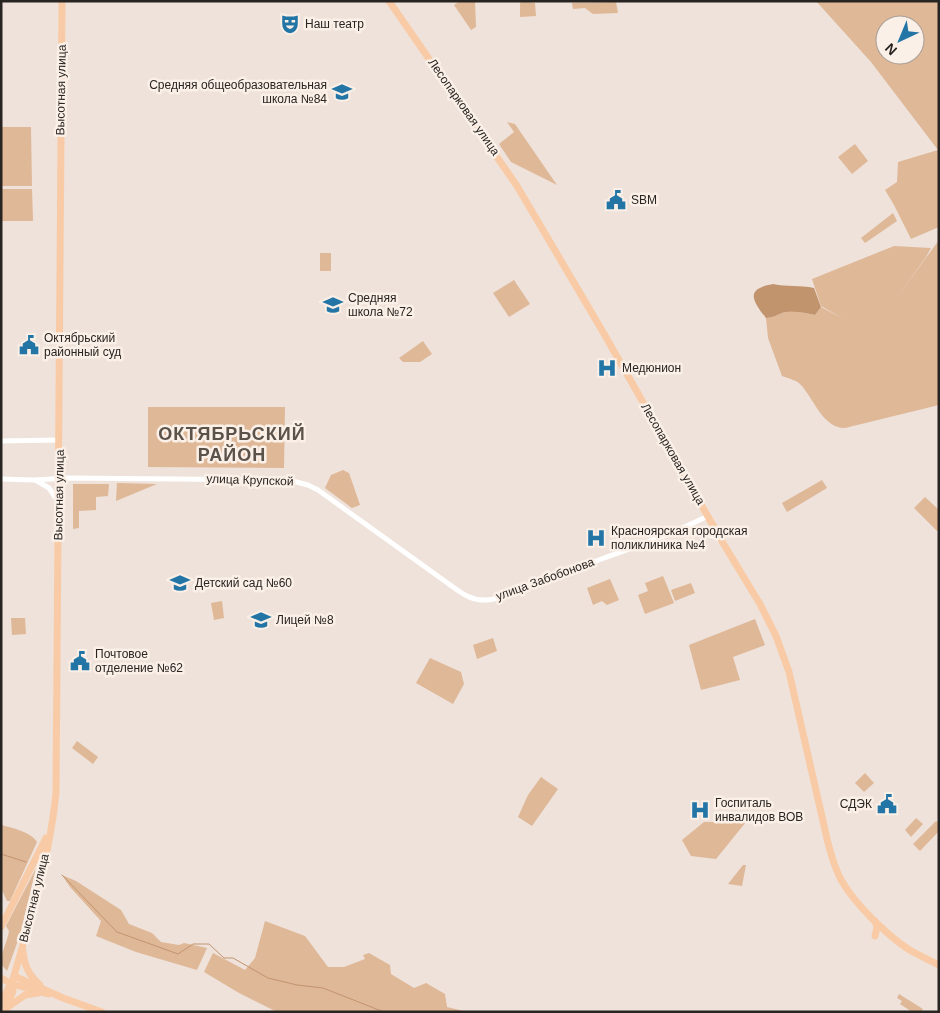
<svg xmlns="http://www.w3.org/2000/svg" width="940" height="1013" font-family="Arial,sans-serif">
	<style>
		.green { fill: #dfb898; fill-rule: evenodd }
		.water { fill: #c2946e }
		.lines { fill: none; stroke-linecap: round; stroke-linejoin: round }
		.stream { stroke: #c2946e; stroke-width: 1 }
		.minor { stroke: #fff; stroke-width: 5 }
		.major { stroke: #f8cba6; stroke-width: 7 }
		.labels { text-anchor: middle; stroke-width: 5; stroke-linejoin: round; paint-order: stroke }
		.poi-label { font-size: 12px; fill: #282421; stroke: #fbf0e7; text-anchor: start }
		.street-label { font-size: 12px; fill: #282421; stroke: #fbf0e7 }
		.district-label { font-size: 18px; font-weight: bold; letter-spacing: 1px; fill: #5b524a; stroke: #fbf0e7 }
	</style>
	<rect width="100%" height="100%" fill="#eee2da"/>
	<g class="green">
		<polygon points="460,1 475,1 476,27 471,30 454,5"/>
		<polygon points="521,1 535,3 536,16 520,17 520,4"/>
		<path d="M 816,1 L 939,1 L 939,227 L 911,239 L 894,205 L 885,190 L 897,182 L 898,162 L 938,150 L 871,62 ZM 885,25 L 915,25 L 915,55 L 885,55 Z"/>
		<polygon points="616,2 618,13 593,14 585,8 573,9 572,3"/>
		<polygon points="507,122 515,124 557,185 511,162 499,144 514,132"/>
		<polygon points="1,127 31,127 32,186 1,186"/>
		<polygon points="855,144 868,161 852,174 838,157"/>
		<polygon points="1,189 32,189 33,221 1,221"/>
		<polygon points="893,213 897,221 865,243 861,238"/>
		<path d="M 939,240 L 939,405 L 845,428 C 822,428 814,398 800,384 C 796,380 787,378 782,376 L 768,338 L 766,318 C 777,317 779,313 786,312 C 797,311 805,313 815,315 L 821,307 L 844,319 L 821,306 L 812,279 L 894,246 L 931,248 L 926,257 L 895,300 Z"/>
		<rect x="320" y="253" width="11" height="18"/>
		<polygon points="514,280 530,304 509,317 493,293"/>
		<polygon points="423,341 432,354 420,362 403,362 399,358"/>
		<polygon points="148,407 285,407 284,468 148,467"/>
		<polygon points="343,470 349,473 360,505 352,508 325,488 331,475"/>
		<polygon points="822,480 827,488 787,512 782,503"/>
		<polygon points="117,483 157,484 116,501"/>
		<polygon points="73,484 109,484 108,496 96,497 96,510 79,511 79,528 73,529"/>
		<polygon points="925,497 939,510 939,529 937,531 914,508"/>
		<polygon points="663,576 674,603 645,614 638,595 648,591 645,583"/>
		<polygon points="610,579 619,600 607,605 602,601 593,605 587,588"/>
		<polygon points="691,583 695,593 675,601 671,590"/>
		<polygon points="222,601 224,618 214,620 211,603"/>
		<polygon points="11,618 25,618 26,634 12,635"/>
		<polygon points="755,619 765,645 733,657 740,680 701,690 689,645"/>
		<polygon points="493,638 497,651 477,659 473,645"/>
		<polygon points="430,658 461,672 464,684 453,704 416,683"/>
		<polygon points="77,741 98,757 93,764 72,748"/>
		<polygon points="865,773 874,783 864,792 855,783"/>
		<polygon points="541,777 558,789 532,826 518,817 528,795"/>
		<polygon points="916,818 923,824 911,837 905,830"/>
		<polygon points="936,821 939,823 939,831 920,851 913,844"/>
		<polygon points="704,822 746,822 716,859 691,856 682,840"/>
		<path d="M 1,825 C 13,828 31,832 37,842 L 10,901 L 7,901 L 1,888 Z"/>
		<polygon points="743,865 746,865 742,886 728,884"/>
		<path d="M 36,868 L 20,935 L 7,971 L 1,964 C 1,952 7,943 9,931 L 6,926 Z"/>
		<polygon points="62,875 76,881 121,910 129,924 152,933 161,942 179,945 184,943 207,948 197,970 136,952 96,936 101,921 70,887"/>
		<polygon points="265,921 305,936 328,967 344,967 365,959 363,955 369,953 390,965 391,974 414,988 426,983 445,994 447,1007 468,1012 277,1012 239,993 204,972 213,953 245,970 255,958"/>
		<polygon points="899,994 923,1009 921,1012 912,1012 900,1004 902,1001 897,998"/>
	</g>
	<path class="water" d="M 773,284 C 787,287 800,285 814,288 L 821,307 L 815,315 C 805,313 797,311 786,312 C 779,313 777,317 766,318 C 752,300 745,289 773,284 Z"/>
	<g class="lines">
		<g class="stream">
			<polyline points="1,854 26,862"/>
			<polyline points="62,875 117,932 178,954 193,944 209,944 224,958 233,958 268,978 297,985 323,988 384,1012"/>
		</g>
		<g class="minor">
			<polyline points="1,441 60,440"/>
			<path d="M 1,479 L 34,480 L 68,478 L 289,480 L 308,485 L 318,490 L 453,587 C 464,595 473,601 487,600 C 507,598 543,581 563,573 C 611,555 662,539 708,516"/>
			<polyline points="37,481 49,488 57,500"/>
			<polyline points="685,527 716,537 721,541"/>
		</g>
		<g class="major">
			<path d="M 389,1 L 517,186 L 603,332 L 723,543 L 760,604 L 776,636 L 789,672 L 828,843 C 832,857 835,871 843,883 C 856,905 887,935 908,949 C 918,955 929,960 939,965"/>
			<polyline points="1,927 46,838"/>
			<polyline points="875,936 877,927 875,921"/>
			<path d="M 23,951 C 24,966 29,975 40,985"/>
			<polyline points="14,976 63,998 102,1012"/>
			<polyline points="1,978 12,984 48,994"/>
			<polyline points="1,1004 8,989 12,984"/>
			<polyline points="8,1007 25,995 38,993"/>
			<path d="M 5,1012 L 13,991 L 12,984 L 14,976 C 31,917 50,855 56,793 L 62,1"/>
		</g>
	</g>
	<defs>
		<symbol id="theatre-bare" viewBox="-9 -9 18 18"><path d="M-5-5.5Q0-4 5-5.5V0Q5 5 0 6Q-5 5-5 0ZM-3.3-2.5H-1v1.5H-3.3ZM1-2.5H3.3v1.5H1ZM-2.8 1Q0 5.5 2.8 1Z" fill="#2375a6" stroke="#fbf0e7" stroke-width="2.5" paint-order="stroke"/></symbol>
		<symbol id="school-bare" viewBox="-9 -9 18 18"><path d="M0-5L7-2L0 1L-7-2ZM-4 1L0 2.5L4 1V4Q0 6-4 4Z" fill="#2375a6" stroke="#fbf0e7" stroke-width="2.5" paint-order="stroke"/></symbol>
		<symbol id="civic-bare" viewBox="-9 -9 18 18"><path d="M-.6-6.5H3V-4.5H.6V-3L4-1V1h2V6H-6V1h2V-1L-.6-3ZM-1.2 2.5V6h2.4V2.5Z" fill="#2375a6" stroke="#fbf0e7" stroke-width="2.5" paint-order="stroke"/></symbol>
		<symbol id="hospital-bare" viewBox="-9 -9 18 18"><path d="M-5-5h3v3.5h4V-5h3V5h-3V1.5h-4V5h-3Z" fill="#2375a6" stroke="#fbf0e7" stroke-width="2.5" paint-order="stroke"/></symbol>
	</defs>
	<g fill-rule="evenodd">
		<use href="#theatre-bare" x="276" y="10" width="28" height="28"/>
		<use href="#school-bare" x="328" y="78" width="28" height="28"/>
		<use href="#civic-bare" x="602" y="186" width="28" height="28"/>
		<use href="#school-bare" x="319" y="291" width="28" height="28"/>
		<use href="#civic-bare" x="15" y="331" width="28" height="28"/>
		<use href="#hospital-bare" x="593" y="354" width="28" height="28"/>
		<use href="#hospital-bare" x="582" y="524" width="28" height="28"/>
		<use href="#school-bare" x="166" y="569" width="28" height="28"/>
		<use href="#school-bare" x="247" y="606" width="28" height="28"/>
		<use href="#civic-bare" x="66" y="647" width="28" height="28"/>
		<use href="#civic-bare" x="873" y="790" width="28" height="28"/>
		<use href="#hospital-bare" x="686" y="796" width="28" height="28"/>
	</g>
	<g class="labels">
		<g class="poi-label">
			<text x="305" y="28">Наш театр</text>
			<text x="327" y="89" text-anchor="end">Средняя общеобразовательная<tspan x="327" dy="14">школа №84</tspan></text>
			<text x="631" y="204">SBM</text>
			<text x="348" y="302">Средняя<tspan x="348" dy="14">школа №72</tspan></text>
			<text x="44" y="342">Октябрьский<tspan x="44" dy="14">районный суд</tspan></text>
			<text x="622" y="372">Медюнион</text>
			<text x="611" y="535">Красноярская городская<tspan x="611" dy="14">поликлиника №4</tspan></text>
			<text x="195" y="587">Детский сад №60</text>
			<text x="276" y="624">Лицей №8</text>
			<text x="95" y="658">Почтовое<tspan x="95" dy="14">отделение №62</tspan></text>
			<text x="715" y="807">Госпиталь<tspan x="715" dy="14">инвалидов ВОВ</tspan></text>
			<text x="872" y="808" text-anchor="end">СДЭК</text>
		</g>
		<g class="street-label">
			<text transform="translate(61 90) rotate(-89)" y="4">Высотная улица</text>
			<text transform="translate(464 107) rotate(55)" y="4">Лесопарковая улица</text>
			<text transform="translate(673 454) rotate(60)" y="4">Лесопарковая улица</text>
			<text transform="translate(250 480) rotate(2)" y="4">улица Крупской</text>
			<text transform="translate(59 495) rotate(-89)" y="4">Высотная улица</text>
			<text transform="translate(545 579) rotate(-20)" y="4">улица Забобонова</text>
			<text transform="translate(34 898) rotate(-76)" y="4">Высотная улица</text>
		</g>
		<g class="district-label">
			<text x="232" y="440">ОКТЯБРЬСКИЙ<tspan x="232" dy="21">РАЙОН</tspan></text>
		</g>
	</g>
	<rect width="940" height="1013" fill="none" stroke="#282421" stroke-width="5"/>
	<g transform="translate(900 40) rotate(224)"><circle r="24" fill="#fbf0e7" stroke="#a79e98"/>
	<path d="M0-4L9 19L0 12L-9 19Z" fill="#2375a6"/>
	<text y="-8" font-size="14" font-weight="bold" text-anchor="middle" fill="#282421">N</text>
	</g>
</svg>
